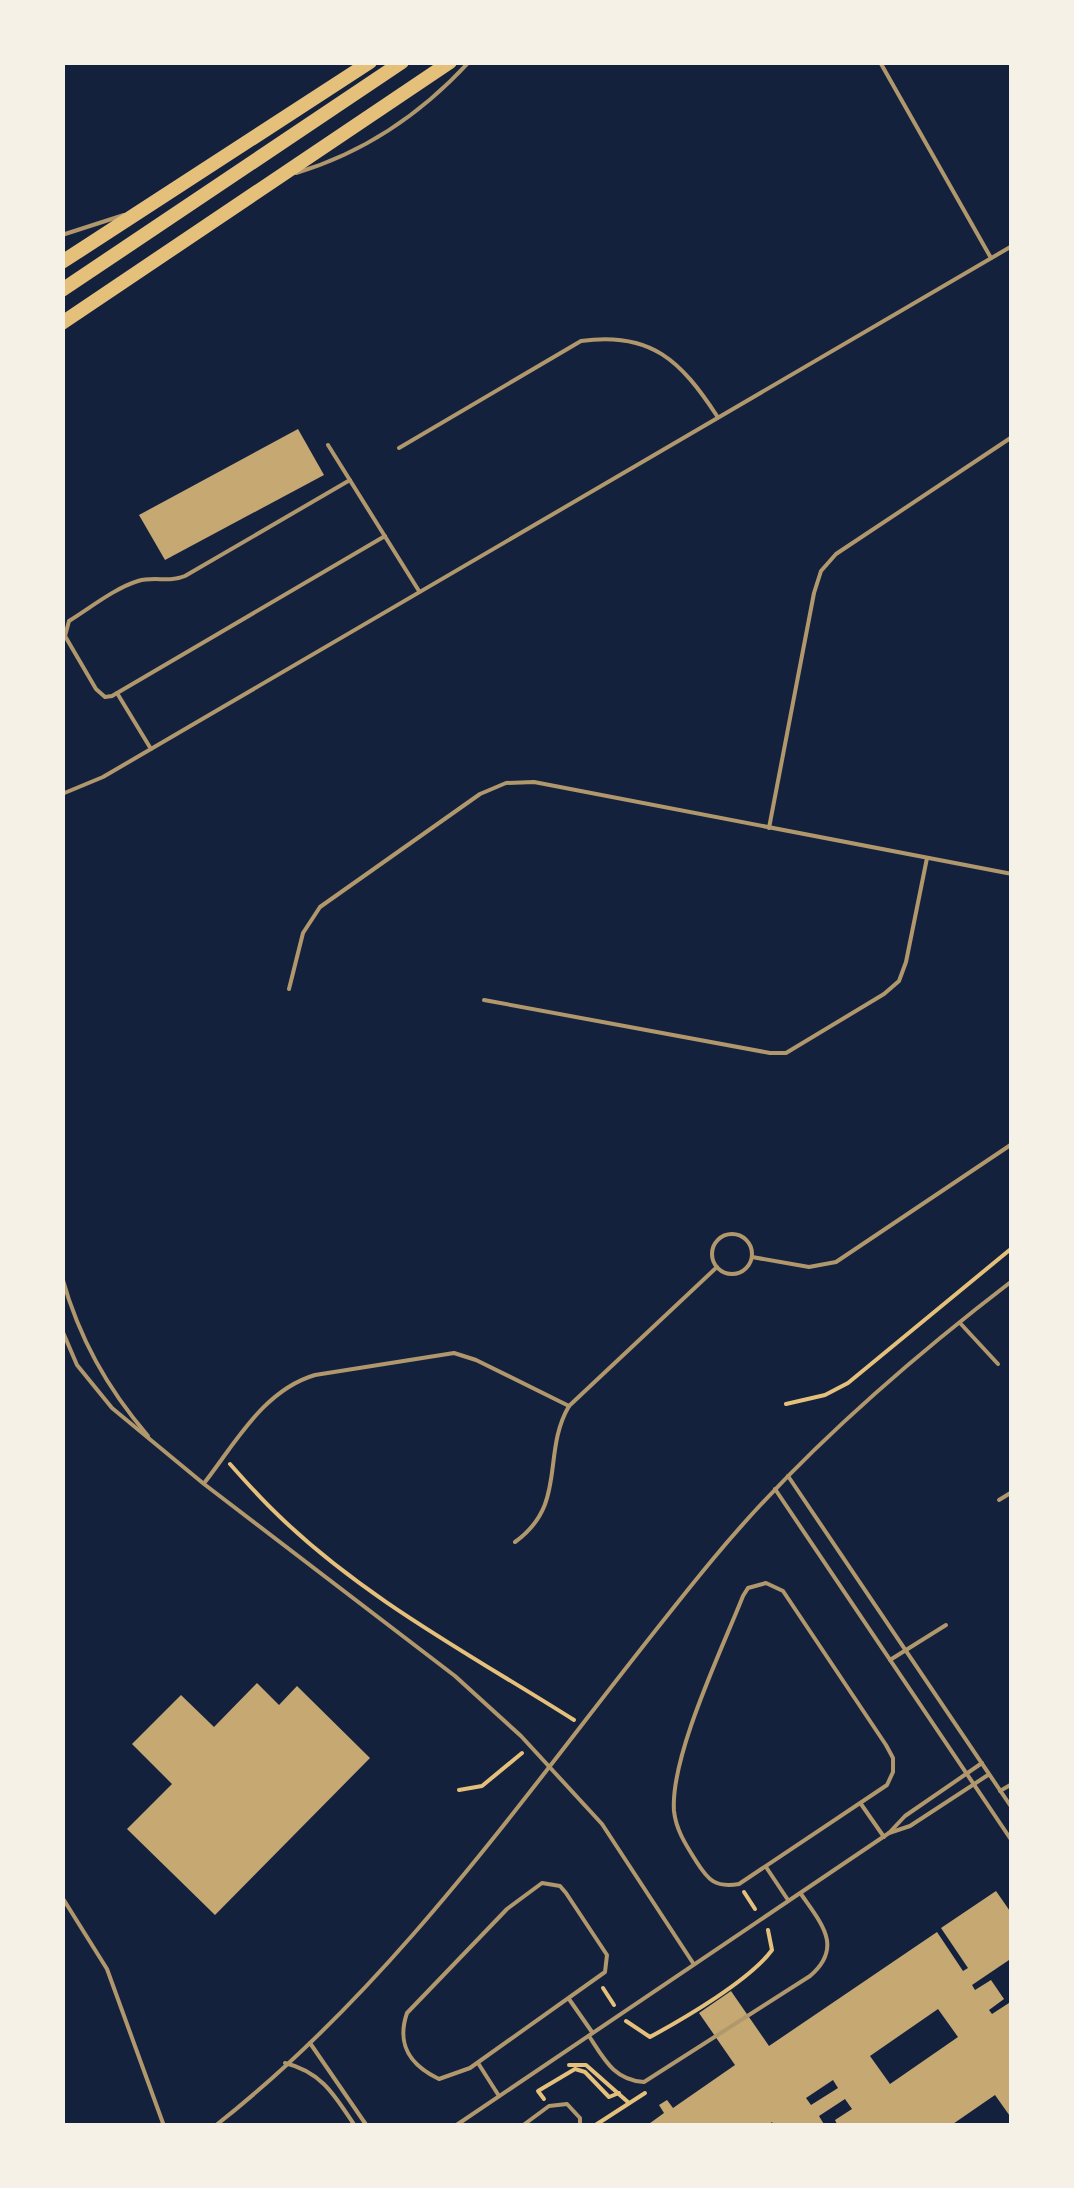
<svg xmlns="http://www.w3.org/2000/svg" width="1074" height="2188" font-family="Signika,sans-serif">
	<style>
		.building { fill: #c6a872; fill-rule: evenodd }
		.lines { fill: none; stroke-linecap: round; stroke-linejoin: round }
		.path { stroke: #e5c07b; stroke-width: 4 }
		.service { stroke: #b1986c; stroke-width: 4 }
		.primary { stroke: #e5c07b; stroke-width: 14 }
	</style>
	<rect width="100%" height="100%" fill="#14213d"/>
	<g class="building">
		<polygon points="298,429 324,475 165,560 139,515"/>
		<polygon points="257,1683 279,1705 297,1686 370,1758 215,1915 127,1829 172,1784 132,1744 181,1695 214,1727"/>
		<path d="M 996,1891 L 1012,1914 L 1012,1958 L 972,1985 L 975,1990 L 991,1980 L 1004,1999 L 989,2010 L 992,2014 L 1012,2001 L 1012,2119 L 995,2095 L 950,2126 L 838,2126 L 835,2120 L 852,2109 L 845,2099 L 819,2116 L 825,2126 L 774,2126 L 772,2122 L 767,2126 L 646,2126 L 664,2113 L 659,2105 L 667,2100 L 673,2108 L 735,2065 L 699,2013 L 731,1991 L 769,2046 L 937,1932 L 963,1971 L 968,1968 L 941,1928 ZM 938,2009 L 958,2037 L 890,2084 L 870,2056 ZM 833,2080 L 838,2088 L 811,2105 L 806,2098 Z"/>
	</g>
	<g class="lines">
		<g class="path">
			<polyline points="786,1404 825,1395 848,1383 1012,1248"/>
			<path d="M 230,1464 C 245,1481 260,1498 277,1514 C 363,1598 473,1656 574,1720"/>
			<polyline points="459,1790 482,1786 522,1753"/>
			<polyline points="744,1892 755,1909"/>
			<polyline points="603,1988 614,2005"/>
			<path d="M 626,2021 L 650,2037 C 685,2018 750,1980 772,1950 L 768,1930"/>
			<polyline points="569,2065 586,2065 629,2103"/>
			<polyline points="544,2099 538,2091 575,2069 585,2072 609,2097 619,2093"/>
			<polyline points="594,2126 645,2093"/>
		</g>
		<g class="service">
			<polyline points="880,62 991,258"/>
			<path d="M 296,173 C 363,153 422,113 469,62"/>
			<polyline points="62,235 124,215"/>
			<polyline points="328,445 419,591"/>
			<path d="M 399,448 L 581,341 C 651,331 681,361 717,416"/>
			<path d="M 350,480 L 185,576 C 169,583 155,576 138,581 C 115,588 90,608 69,621 L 65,636 L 96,689 L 105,697 L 112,696 L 385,536"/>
			<polyline points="117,693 151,749"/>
			<polyline points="62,794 103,777 1012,246"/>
			<polyline points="769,828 814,593 821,571 836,554 1012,437"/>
			<polyline points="289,989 303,933 320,907 480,794 506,783 534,782 1012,874"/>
			<polyline points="484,1000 770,1053 786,1053 884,994 899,981 906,962 927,858"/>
			<circle cx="732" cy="1254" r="20"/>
			<polyline points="752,1257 809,1267 836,1262 1012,1144"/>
			<path d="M 62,1277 C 79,1338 107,1388 148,1436"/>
			<polyline points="960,1323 998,1364"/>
			<polyline points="62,1330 77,1365 112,1408 204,1484 455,1676 521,1736 602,1824 693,1963"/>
			<polyline points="788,1476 1012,1808"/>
			<path d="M 205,1482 C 236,1442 264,1390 315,1375 L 454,1353 L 476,1360 L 569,1406"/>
			<polyline points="775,1489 1012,1841"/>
			<polyline points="999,1500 1012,1492"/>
			<path d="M 515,1542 C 568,1504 541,1454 569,1406 L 717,1267"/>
			<path d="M 766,1583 L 783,1591 L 886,1745 L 893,1758 L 893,1772 L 887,1785 L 739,1884 C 715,1888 708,1880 696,1861 C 686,1845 676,1830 674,1811 C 670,1757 722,1649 743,1596 L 748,1588 Z"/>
			<polyline points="890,1660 946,1625"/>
			<polyline points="1000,1791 1012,1784"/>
			<polyline points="861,1804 884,1837"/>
			<polyline points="62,1814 63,1814"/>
			<polyline points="889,1833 910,1826 988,1775"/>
			<polyline points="766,1867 788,1900"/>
			<path d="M 542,1883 L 560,1886 L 566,1893 L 607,1955 L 605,1972 L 470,2068 L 439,2079 C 410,2065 396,2045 407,2013 L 507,1909 Z"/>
			<polyline points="62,1897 107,1969 164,2126"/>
			<polyline points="569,1999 592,2032"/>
			<path d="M 589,2036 C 604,2059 614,2080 644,2082 L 810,1976 C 844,1947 821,1923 801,1894"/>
			<polyline points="310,2043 367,2126"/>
			<path d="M 285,2063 C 322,2072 335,2096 355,2126"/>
			<polyline points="478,2063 499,2096"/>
			<path d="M 215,2126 C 414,1970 553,1752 713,1559 C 799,1455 905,1363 1012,1281"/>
			<polyline points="455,2126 889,1833 905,1816 982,1763"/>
			<polyline points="522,2126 549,2106 567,2104 580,2118 580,2126"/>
		</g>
		<g class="primary">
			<polyline points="62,262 370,62"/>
			<polyline points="62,290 402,62"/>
			<polyline points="62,323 450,62"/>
		</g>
	</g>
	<rect width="1074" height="2188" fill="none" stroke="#f6f1e7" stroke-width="130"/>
</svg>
